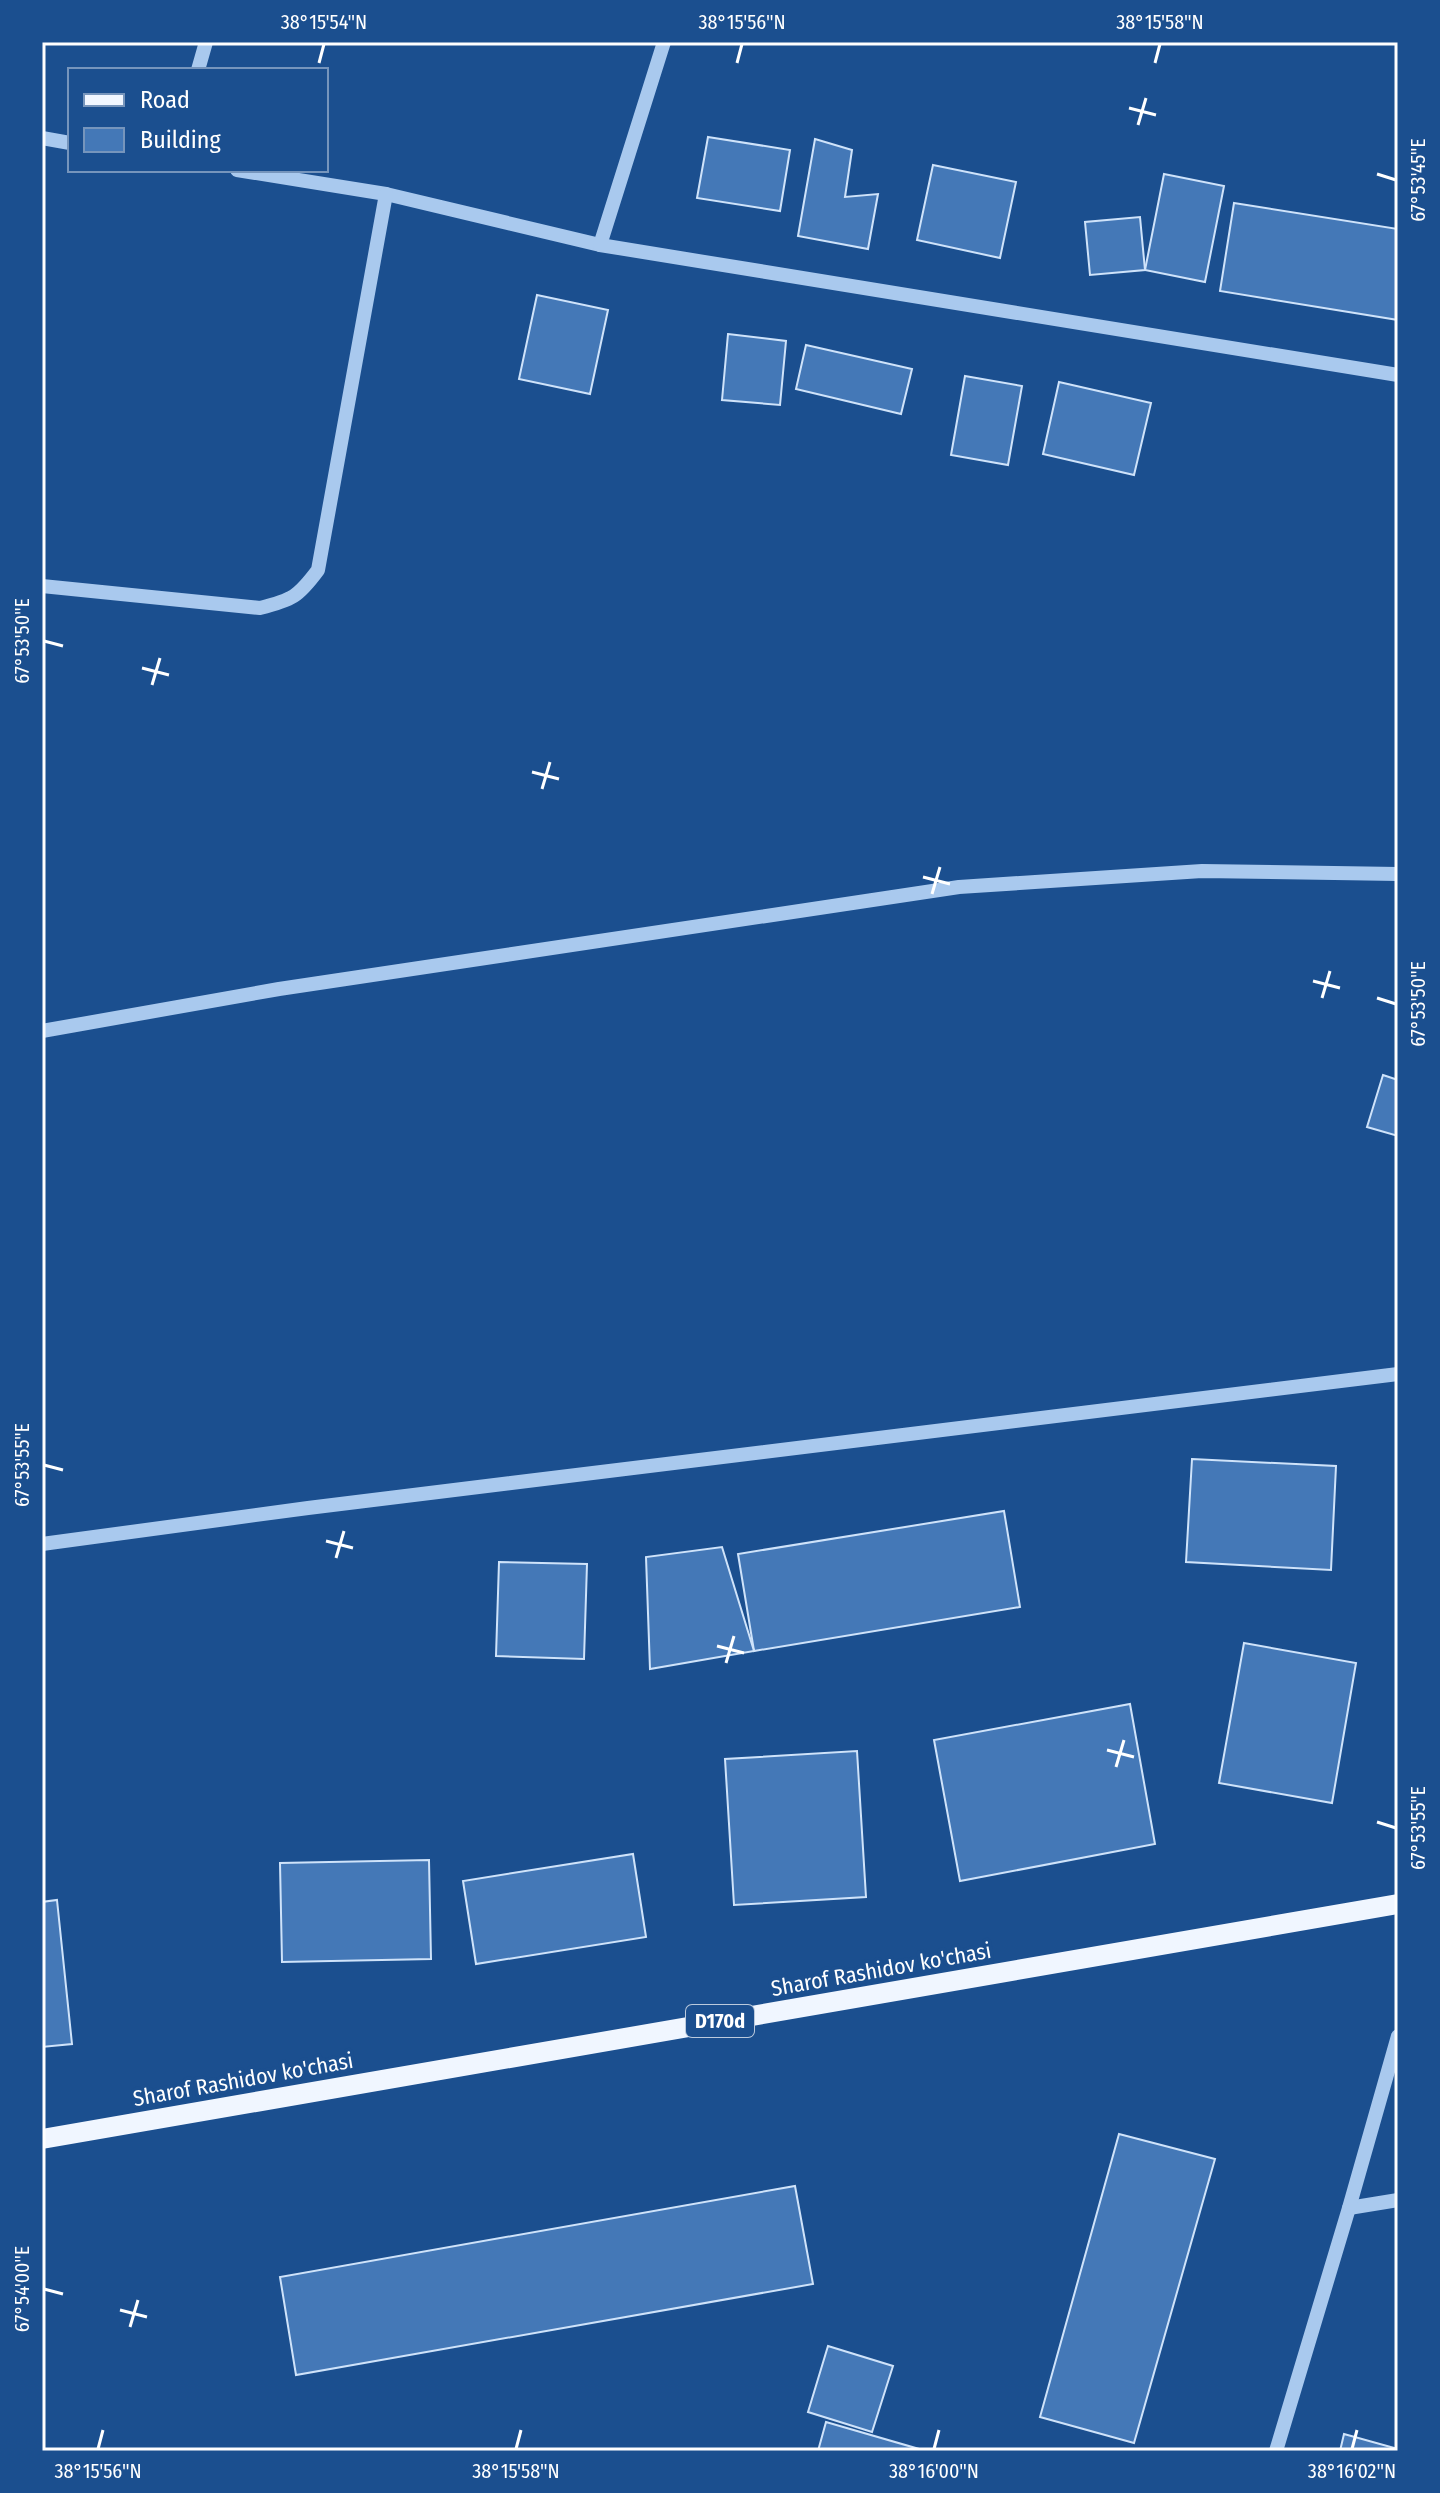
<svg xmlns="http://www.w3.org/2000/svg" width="1440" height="2493" font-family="'Fira Sans Condensed',sans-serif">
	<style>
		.building { fill: #4478b7; stroke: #cfe3fa; stroke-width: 2 }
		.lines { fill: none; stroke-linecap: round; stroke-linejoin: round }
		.minor { stroke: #a9c9ee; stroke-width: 14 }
		.major { stroke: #f0f6ff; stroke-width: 20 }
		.ticks { fill: none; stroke: #fff; stroke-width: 3 }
		.labels { text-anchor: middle; stroke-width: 7; stroke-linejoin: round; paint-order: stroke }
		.shield { fill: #1b4f8f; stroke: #bbcadd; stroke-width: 2 }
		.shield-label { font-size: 20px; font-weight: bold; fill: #fff }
		.street-label { font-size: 22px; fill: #fff; stroke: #1b4f8f }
		.neatline { fill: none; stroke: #fff; stroke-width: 3 }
		.ticks-label { font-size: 20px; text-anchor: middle; fill: #fff }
	</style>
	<rect width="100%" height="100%" fill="#1b4f8f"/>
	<g class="building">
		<polygon points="708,137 790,150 780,211 697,198"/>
		<polygon points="815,139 852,150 845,197 878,194 868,249 798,236"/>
		<polygon points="933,165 1016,182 1000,258 917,240"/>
		<polygon points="1164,174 1224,186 1205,282 1145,270"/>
		<polygon points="1234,203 1398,229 1398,320 1220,291"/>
		<polygon points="1140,217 1145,270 1090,275 1085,222"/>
		<polygon points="537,295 608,310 590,394 519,379"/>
		<polygon points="728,334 786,341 780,405 722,400"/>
		<polygon points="806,345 912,369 901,414 796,389"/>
		<polygon points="965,376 1022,386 1008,465 951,455"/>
		<polygon points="1059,382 1151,403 1134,475 1043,454"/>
		<polygon points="1383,1075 1398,1080 1398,1136 1367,1127"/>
		<polygon points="1192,1459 1336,1466 1331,1570 1186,1562"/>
		<polygon points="1004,1511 1020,1607 754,1651 738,1554"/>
		<polygon points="722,1547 754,1651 650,1669 646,1557"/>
		<polygon points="499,1562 587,1564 584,1659 496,1656"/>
		<polygon points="1244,1643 1356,1663 1332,1803 1219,1783"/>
		<polygon points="1130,1704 1155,1844 960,1881 934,1740"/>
		<polygon points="857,1751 866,1897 734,1905 725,1759"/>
		<polygon points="633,1854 646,1937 476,1964 463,1881"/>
		<polygon points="429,1860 431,1959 282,1962 280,1863"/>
		<polygon points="57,1900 72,2044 42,2047 42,1902"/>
		<polygon points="1119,2134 1215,2159 1134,2443 1040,2417"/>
		<polygon points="795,2186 813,2284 296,2375 280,2277"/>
		<polygon points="828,2346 893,2366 872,2432 808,2412"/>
		<polygon points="826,2422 919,2449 918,2451 818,2451"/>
		<polygon points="1344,2434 1398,2449 1398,2451 1340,2451"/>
	</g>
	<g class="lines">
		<g class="minor">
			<polyline points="198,70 206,42"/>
			<polyline points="42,138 70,143"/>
			<polyline points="237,170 386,194 600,245 1398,375"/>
			<polyline points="600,245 664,42"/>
			<path d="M 42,586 L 260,608 C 292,600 298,597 318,570 L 386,194"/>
			<polyline points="42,1031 279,989 959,887 1202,871 1398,874"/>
			<polyline points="42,1544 308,1508 1398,1374"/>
			<polyline points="1349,2208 1398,2200"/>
			<polyline points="1276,2451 1349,2208 1398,2036"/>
		</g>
		<polyline class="major" points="42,2139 1398,1904"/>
	</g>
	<path class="ticks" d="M 319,63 L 324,44M 737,63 L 742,44M 1155,63 L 1160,44M 1129,108 L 1156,115M 1138,125 L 1146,98M 1377,174 L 1396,180M 44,641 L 63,646M 142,668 L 169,675M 152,685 L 160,658M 532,772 L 559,779M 542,789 L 550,762M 923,877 L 950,884M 932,894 L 940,867M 1313,981 L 1340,988M 1322,998 L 1330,971M 1377,998 L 1396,1004M 44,1465 L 63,1470M 326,1541 L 353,1548M 336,1558 L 344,1531M 717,1646 L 744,1653M 726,1663 L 734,1636M 1107,1750 L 1134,1757M 1116,1767 L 1124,1740M 1377,1822 L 1396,1828M 44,2289 L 63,2294M 120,2310 L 147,2317M 130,2327 L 138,2300M 98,2449 L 103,2430M 516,2449 L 521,2430M 934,2449 L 939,2430M 1352,2449 L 1357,2430"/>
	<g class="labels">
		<rect class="shield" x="686" y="2005" width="68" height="32" rx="6"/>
		<g class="shield-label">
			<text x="720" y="2028">D170d</text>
		</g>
		<g class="street-label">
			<text transform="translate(881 1969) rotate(-10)" y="8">Sharof Rashidov ko'chasi</text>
			<text transform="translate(243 2079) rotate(-10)" y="8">Sharof Rashidov ko'chasi</text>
		</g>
	</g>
	<rect width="1440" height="2493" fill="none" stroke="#1b4f8f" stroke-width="88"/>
	<rect x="68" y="68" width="260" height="104" fill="#1b4f8f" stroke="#7695bc" stroke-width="2"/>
	<rect x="84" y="94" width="40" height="12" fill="#f0f6ff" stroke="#7695bc" stroke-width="2"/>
	<text x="140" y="108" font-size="24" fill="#ffffff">Road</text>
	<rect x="84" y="128" width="40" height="24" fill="#4478b7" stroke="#7695bc" stroke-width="2"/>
	<text x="140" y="148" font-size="24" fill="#ffffff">Building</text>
	<rect x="44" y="44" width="1352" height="2405" class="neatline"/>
	<g class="ticks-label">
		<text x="324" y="29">38°15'54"N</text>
		<text x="742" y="29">38°15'56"N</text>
		<text x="1160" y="29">38°15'58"N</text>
		<text transform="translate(1418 180) rotate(-90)" y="7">67°53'45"E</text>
		<text transform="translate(22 641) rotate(-90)" y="7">67°53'50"E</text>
		<text transform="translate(1418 1004) rotate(-90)" y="7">67°53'50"E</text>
		<text transform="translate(22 1465) rotate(-90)" y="7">67°53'55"E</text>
		<text transform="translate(1418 1828) rotate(-90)" y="7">67°53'55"E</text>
		<text transform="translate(22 2289) rotate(-90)" y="7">67°54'00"E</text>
		<text x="98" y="2478">38°15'56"N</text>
		<text x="516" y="2478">38°15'58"N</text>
		<text x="934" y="2478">38°16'00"N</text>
		<text x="1352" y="2478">38°16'02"N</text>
	</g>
</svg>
